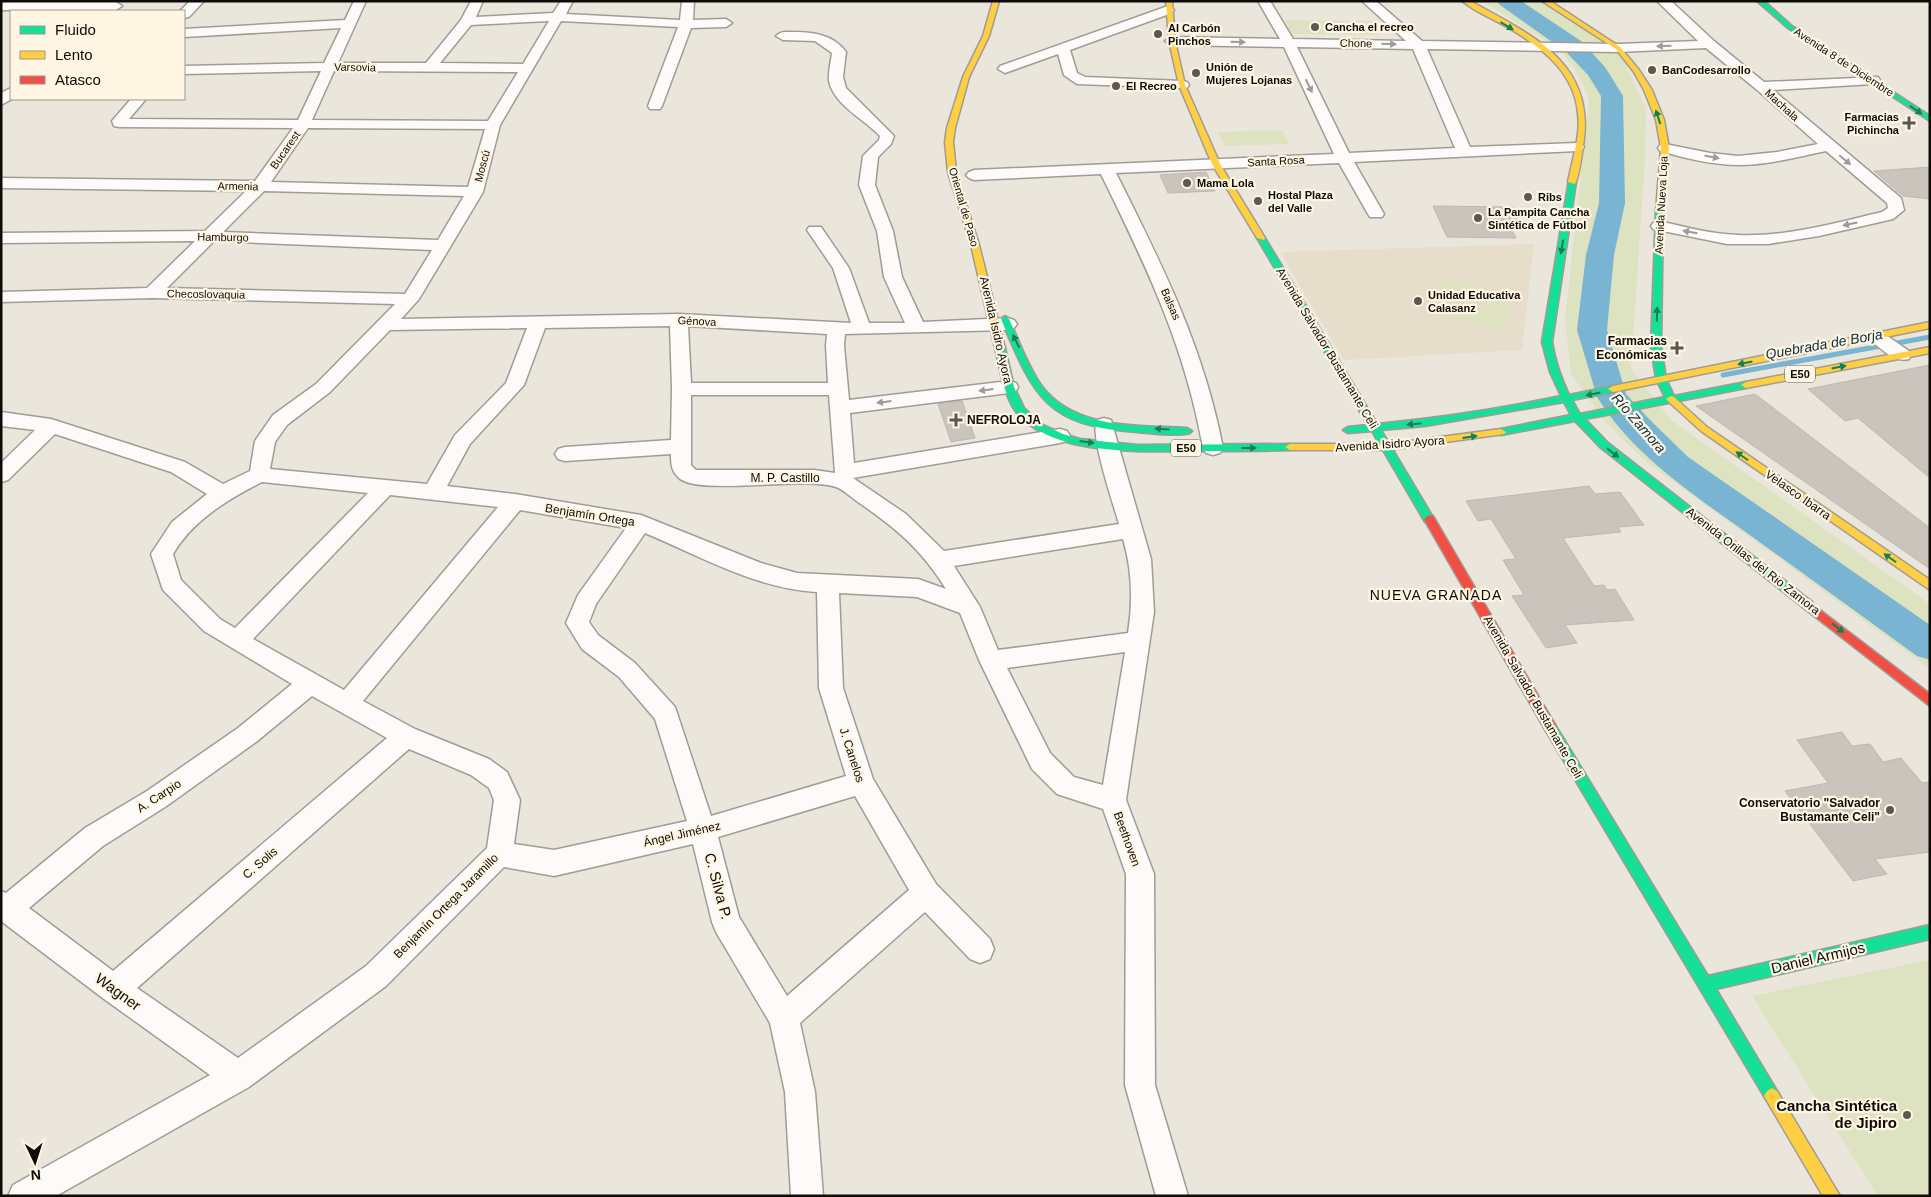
<svg xmlns="http://www.w3.org/2000/svg" width="1931" height="1197" font-family="Helvetica,sans-serif">
	<style>
		.built { fill: #e6ddcb }
		.green { fill: #dde3c0 }
		.lines { fill: none; stroke-linecap: round; stroke-linejoin: round }
		.stream { stroke: #79b4d2; stroke-width: 5 }
		.river { fill: #79b4d2; fill-rule: evenodd }
		.building { fill: #cac4bd; stroke: #beb8b2 }
		.street-casing { stroke: #a09c95; stroke-width: 3 }
		.fast-casing { stroke: #a09c95; stroke-width: 3 }
		.slow-casing { stroke: #a09c95; stroke-width: 3 }
		.jam-casing { stroke: #a09c95; stroke-width: 3 }
		.street { fill: #fcfbfa; fill-rule: evenodd }
		.fast { fill: #16e098; fill-rule: evenodd }
		.slow { fill: #ffcf43; fill-rule: evenodd }
		.jam { fill: #f24e42; fill-rule: evenodd }
		.oneway { fill: #128056 }
		.oneway2 { fill: #9d9b98 }
		.poi-dot { fill: #5b5851; stroke: #fff5e3; stroke-width: 2 }
		.labels { text-anchor: middle; stroke-width: 4.5; stroke-linejoin: round; paint-order: stroke }
		.far-poi-label { font-size: 11px; font-weight: bold; fill: #0e0b06; stroke: #fff5e3; text-anchor: start }
		.far-street-label { font-size: 11px; fill: #0e0b06; stroke: #fff5e3 }
		.shield { fill: #fff5e3; stroke: #565148; stroke-width: 1 }
		.shield-label { font-size: 11px; font-weight: bold; fill: #0e0b06 }
		.street-label { font-size: 12px; fill: #0e0b06; stroke: #fff5e3 }
		.poi-label { font-size: 12px; font-weight: bold; fill: #0e0b06; stroke: #fff5e3; text-anchor: end }
		.water-label { font-size: 14px; font-style: italic; fill: #093044; stroke: #fff5e3 }
		.neighbourhood-label { font-size: 14px; letter-spacing: 1px; fill: #0e0b06; stroke: #fff5e3 }
		.near-street-label { font-size: 15px; fill: #0e0b06; stroke: #fff5e3 }
		.near-poi-label { font-size: 15px; font-weight: bold; fill: #0e0b06; stroke: #fff5e3; text-anchor: end }
	</style>
	<rect width="100%" height="100%" fill="#ebe6dc"/>
	<polygon class="built" points="1534,244 1522,350 1344,360 1280,252"/>
	<g class="green">
		<path d="M 1482,1 L 1543,1 L 1620,54 L 1646,108 L 1645,159 L 1631,369 L 1671,420 L 1930,604 L 1930,669 L 1649,464 L 1606,423 L 1571,374 L 1565,319 L 1589,101 C 1582,79 1573,64 1557,48 Z"/>
		<polygon points="1285,20 1372,21 1379,35 1291,34"/>
		<polygon points="1282,130 1289,144 1224,146 1218,132"/>
		<polygon points="1442,279 1510,294 1507,312 1438,297"/>
		<polygon points="1434,298 1508,315 1505,331 1430,314"/>
		<polygon points="1930,960 1930,1196 1878,1196 1752,996"/>
	</g>
	<g class="lines">
		<polyline class="stream" points="1723,375 1930,337"/>
		<path class="river" d="M 1497,1 L 1521,1 L 1581,41 L 1605,67 L 1623,96 L 1625,203 L 1614,255 L 1607,330 L 1626,394 L 1648,418 L 1688,457 L 1930,625 L 1930,660 L 1917,656 C 1862,616 1808,577 1754,538 C 1697,497 1634,457 1597,397 L 1577,330 L 1586,255 L 1599,203 L 1601,96 L 1588,75 L 1565,51 L 1500,5 Z"/>
	</g>
	<g class="building">
		<polygon points="1930,167 1930,199 1903,196 1874,171"/>
		<polygon points="1206,172 1215,191 1168,193 1160,175"/>
		<polygon points="1433,206 1512,207 1524,230 1512,230 1516,238 1447,237"/>
		<polygon points="1930,365 1930,478 1858,418 1845,421 1808,389"/>
		<polygon points="1755,394 1930,528 1930,569 1696,406"/>
		<polygon points="962,401 975,438 951,442 938,404"/>
		<polygon points="1589,486 1595,494 1620,492 1644,525 1618,527 1621,532 1563,538 1594,586 1604,585 1607,590 1615,589 1634,620 1565,625 1577,643 1546,648 1512,596 1524,595 1503,560 1516,559 1491,519 1478,521 1466,501"/>
		<polygon points="1842,732 1852,746 1870,744 1883,762 1901,758 1922,783 1930,782 1930,852 1875,859 1887,874 1853,881 1785,791 1828,783 1797,740"/>
	</g>
	<g class="lines">
		<defs>
			<g id="street">
				<polygon points="190,1 204,1 189,17 184,18 184,11 180,11"/>
				<path d="M 354,1 L 366,1 L 338,63 L 426,63 L 461,20 L 471,1 L 483,1 L 476,17 L 553,13 L 561,1 L 573,1 L 566,14 L 680,20 L 682,1 L 694,1 L 693,20 L 726,19 L 732,23 L 726,27 L 691,28 L 662,106 L 660,109 L 650,109 L 648,106 L 678,27 L 561,21 L 500,125 L 483,192 L 419,299 L 401,319 L 679,314 L 851,323 L 833,268 L 807,230 L 809,227 L 821,227 L 849,268 L 869,323 L 905,323 L 884,277 L 877,231 L 859,185 L 863,156 L 879,140 L 880,136 C 864,119 834,105 829,81 C 828,72 831,62 832,53 L 815,41 L 783,40 L 776,36 C 781,31 785,32 791,32 C 812,32 833,34 846,52 L 843,77 L 846,88 L 894,136 L 891,144 L 878,157 L 875,185 L 893,231 L 902,277 L 923,322 L 1008,318 L 1014,320 L 1017,324 L 1014,328 L 1008,330 L 845,334 L 844,346 L 849,400 L 1009,381 L 1016,383 L 1018,387 L 1016,391 L 1009,393 L 850,413 L 854,463 L 1060,429 L 1067,431 L 1070,436 L 1067,441 L 1060,443 L 853,478 L 906,514 L 944,551 L 1119,524 C 1114,506 1089,433 1097,420 L 1104,418 L 1111,420 L 1151,559 L 1154,612 L 1126,800 L 1154,874 L 1155,1085 L 1188,1196 L 1156,1196 L 1125,1085 L 1126,874 L 1103,809 L 1057,794 L 1032,769 L 979,660 L 960,613 L 917,597 L 839,593 L 843,688 L 873,779 L 936,884 L 990,939 L 994,949 L 990,959 L 980,963 L 970,959 L 925,912 L 800,1023 L 815,1092 L 823,1196 L 791,1196 L 785,1092 L 770,1023 L 716,932 L 712,922 L 693,844 L 554,876 L 504,867 L 386,986 L 249,1087 L 56,1196 L 8,1196 L 13,1185 L 210,1075 L 104,999 L 1,921 L 1,891 L 6,893 L 85,828 L 147,791 L 238,728 L 292,684 L 204,631 L 163,590 L 151,554 L 172,522 L 207,494 L 171,472 L 55,434 L 8,480 L 1,482 L 1,463 L 35,430 L 1,426 L 1,412 L 51,419 L 185,462 L 223,484 L 250,471 L 255,441 L 273,415 L 316,384 L 395,304 L 152,298 L 1,302 L 1,292 L 147,288 L 195,241 L 1,243 L 1,233 L 205,231 L 246,191 L 1,188 L 1,178 L 255,181 L 293,128 L 119,127 L 114,126 L 112,121 L 131,99 L 146,99 L 129,119 L 298,120 L 321,71 L 184,74 L 184,66 L 324,63 L 341,28 L 184,37 L 184,29 L 345,20 ZM 549,21 L 523,64 L 440,63 L 471,25 ZM 334,71 L 518,72 L 488,121 L 312,120 ZM 308,128 L 485,129 L 468,187 L 271,182 ZM 264,191 L 464,196 L 438,240 L 223,232 ZM 214,241 L 432,250 L 405,294 L 167,288 ZM 670,326 L 672,389 L 671,440 L 565,447 L 558,449 L 555,454 L 558,459 L 565,461 L 671,454 C 671,463 671,471 679,478 C 699,496 803,476 836,487 C 844,490 852,498 858,502 C 896,528 922,550 946,589 L 918,579 L 797,573 L 761,563 L 641,515 L 515,494 L 447,486 L 470,444 L 524,385 L 545,328 ZM 688,326 L 827,334 L 826,346 L 828,383 L 691,383 ZM 527,328 L 506,383 L 455,435 L 427,484 L 270,469 L 275,442 L 287,425 L 330,392 L 390,330 ZM 691,395 L 829,395 L 835,473 L 814,470 L 696,470 L 691,465 ZM 262,482 L 368,493 L 235,628 L 220,619 L 181,580 L 173,554 C 193,520 227,500 262,482 ZM 390,495 L 498,507 L 344,690 L 253,639 ZM 520,510 L 626,528 L 578,595 L 566,623 L 582,649 L 619,677 L 655,719 L 687,821 L 554,850 L 514,844 L 520,800 L 507,772 L 489,759 L 415,729 L 363,701 ZM 645,533 C 700,556 757,589 817,592 L 819,688 L 846,776 L 711,816 L 675,707 L 635,663 L 598,635 L 589,622 L 596,604 ZM 1123,539 C 1132,569 1133,602 1128,633 L 998,650 L 980,607 L 954,566 ZM 1125,652 L 1103,785 L 1074,777 L 1050,753 L 1007,668 ZM 312,696 L 387,738 L 113,971 L 29,908 L 103,846 L 165,807 L 256,742 ZM 409,749 L 471,775 L 489,788 L 494,800 L 487,848 L 366,966 L 238,1058 L 137,988 ZM 855,796 L 909,890 L 787,996 L 739,917 L 718,837 Z"/>
				<path d="M 1258,1 L 1270,1 L 1293,39 L 1406,41 L 1362,1 L 1376,1 L 1422,41 L 1618,44 L 1698,41 L 1657,1 L 1671,1 L 1714,41 L 1764,82 L 1878,77 L 1880,80 L 1873,84 L 1773,90 L 1901,198 L 1904,210 L 1893,219 L 1819,236 L 1768,244 L 1727,244 L 1653,229 L 1651,226 L 1653,223 L 1659,221 C 1685,227 1711,234 1738,235 C 1787,237 1835,223 1882,212 L 1888,208 L 1887,203 L 1826,151 C 1797,157 1768,165 1739,165 C 1712,165 1685,158 1660,151 L 1658,148 L 1660,145 L 1665,144 L 1710,153 L 1738,156 L 1777,152 L 1818,144 L 1756,89 L 1706,48 L 1618,52 L 1427,49 L 1470,147 L 1577,143 L 1582,144 L 1584,147 L 1582,150 L 1577,151 L 1354,162 L 1384,214 L 1382,217 L 1370,217 L 1368,214 L 1339,163 L 1116,173 C 1162,265 1203,345 1223,448 L 1220,453 L 1213,455 L 1206,453 L 1203,448 C 1185,346 1146,266 1101,174 L 974,180 L 969,178 L 966,175 L 969,172 L 974,170 L 1334,154 L 1284,47 L 1172,45 L 1165,41 L 1172,37 L 1280,39 ZM 1297,47 L 1413,49 L 1455,148 L 1349,153 Z"/>
				<polygon points="1,2 116,2 122,6 116,10 1,10"/>
				<polygon points="1168,6 1174,10 1172,13 1070,50 1077,73 1085,77 1182,81 1187,82 1189,85 1187,88 1077,84 1064,75 1058,54 1005,73 998,69 1000,66"/>
				<polygon points="11,88 12,99 1,105 1,93"/>
				<path d="M 1877,331 L 1883,333 L 1909,351 L 1911,355 L 1909,359 C 1894,363 1882,349 1871,341 L 1868,337 L 1871,333 Z"/>
			</g>
			<g id="fast">
				<polygon points="1757,1 1764,1 1792,26 1930,116 1930,121 1788,28"/>
				<path d="M 1569,180 L 1576,182 L 1552,342 C 1555,361 1561,378 1569,395 L 1613,386 L 1618,389 L 1613,392 L 1572,400 L 1580,414 L 1665,397 L 1656,379 L 1651,346 L 1656,211 L 1663,209 L 1661,346 L 1666,379 L 1674,396 L 1746,382 L 1751,385 L 1746,388 L 1585,419 L 1608,443 L 1812,602 L 1814,605 L 1812,608 L 1804,608 L 1600,447 L 1575,421 L 1501,435 L 1496,432 L 1501,429 L 1571,415 L 1564,402 L 1425,426 L 1381,430 L 1434,519 L 1429,523 L 1425,522 L 1372,431 L 1348,433 L 1343,430 L 1348,427 L 1368,425 L 1257,238 L 1258,236 L 1265,238 L 1377,424 C 1439,418 1500,409 1561,396 L 1550,372 L 1542,342 Z"/>
				<path d="M 1005,316 L 1009,319 C 1019,341 1027,365 1041,385 C 1074,430 1138,425 1187,428 L 1192,431 L 1190,433 C 1176,437 1152,433 1137,432 C 1045,426 1034,396 1001,319 Z"/>
				<path d="M 1000,345 L 1005,348 L 1014,387 L 1024,408 L 1041,424 L 1063,434 L 1080,439 L 1137,445 L 1290,444 L 1295,447 L 1290,450 C 1258,451 1226,451 1195,451 C 1141,451 1055,457 1017,413 C 1004,397 1000,368 995,348 Z"/>
				<polygon points="1550,722 1554,723 1708,976 1930,925 1930,939 1716,989 1777,1091 1780,1096 1777,1101 1772,1104 1767,1101 1546,731 1544,727 1546,723"/>
			</g>
			<g id="slow">
				<polygon points="993,1 999,1 989,36 969,77 955,128 953,142 956,172 979,245 1005,348 1000,351 995,348 971,245 948,172 945,142 947,128 963,77 983,36"/>
				<polygon points="1166,1 1172,1 1175,41 1185,85 1220,164 1265,238 1264,240 1257,238 1212,164 1179,85 1169,41"/>
				<path d="M 1462,1 L 1470,1 C 1532,35 1597,63 1583,146 C 1581,158 1580,173 1575,184 L 1568,182 C 1572,160 1581,136 1578,114 C 1575,74 1544,49 1512,30 C 1496,20 1477,13 1462,1 Z"/>
				<polygon points="1542,1 1550,1 1620,47 1639,70 1652,90 1664,120 1669,148 1663,213 1656,211 1661,148 1656,120 1644,90 1634,72 1616,49"/>
				<polygon points="1930,322 1930,328 1613,392 1608,389 1613,386"/>
				<polygon points="1930,347 1930,353 1746,388 1741,385 1746,382"/>
				<polygon points="1671,396 1674,397 1707,427 1930,580 1930,590 1701,431 1668,401 1666,399"/>
				<polygon points="1501,429 1506,432 1504,434 1387,450 1290,450 1285,447 1290,444 1387,444"/>
				<polygon points="1772,1088 1777,1091 1840,1196 1823,1196 1767,1101 1764,1096 1767,1091"/>
			</g>
			<g id="jam">
				<polygon points="1429,515 1433,516 1554,723 1556,727 1554,731 1550,732 1546,731 1424,519"/>
				<polygon points="1808,601 1930,694 1930,706 1804,608 1802,605 1804,602"/>
			</g>
		</defs>
		<use href="#street" class="street-casing"/>
		<use href="#fast" class="fast-casing"/>
		<use href="#slow" class="slow-casing"/>
		<use href="#jam" class="jam-casing"/>
		<use href="#street" class="street"/>
		<use href="#fast" class="fast"/>
		<use href="#slow" class="slow"/>
		<use href="#jam" class="jam"/>
	</g>
	<defs><path id="oneway-solid" d="M-6-.8H1V-3.2L6.5 0L1 3.2V.8H-6Z" transform="scale(1.25)"/></defs>
	<g class="oneway">
		<use href="#oneway-solid" transform="translate(1507 26) rotate(31)"/>
		<use href="#oneway-solid" transform="translate(1916 110) rotate(35)"/>
		<use href="#oneway-solid" transform="translate(1658 117) rotate(-108)"/>
		<use href="#oneway-solid" transform="translate(1562 247) rotate(99)"/>
		<use href="#oneway-solid" transform="translate(1657 314) rotate(-89)"/>
		<use href="#oneway-solid" transform="translate(1016 341) rotate(-116)"/>
		<use href="#oneway-solid" transform="translate(1745 363) rotate(169)"/>
		<use href="#oneway-solid" transform="translate(1839 367) rotate(-11)"/>
		<use href="#oneway-solid" transform="translate(1593 394) rotate(168)"/>
		<use href="#oneway-solid" transform="translate(1414 424) rotate(174)"/>
		<use href="#oneway-solid" transform="translate(1162 429) rotate(-176)"/>
		<use href="#oneway-solid" transform="translate(1470 437) rotate(-8)"/>
		<use href="#oneway-solid" transform="translate(1087 442) rotate(8)"/>
		<use href="#oneway-solid" transform="translate(1249 448)"/>
		<use href="#oneway-solid" transform="translate(1613 453) rotate(38)"/>
		<use href="#oneway-solid" transform="translate(1742 456) rotate(-145)"/>
		<use href="#oneway-solid" transform="translate(1890 558) rotate(-145)"/>
		<use href="#oneway-solid" transform="translate(1838 628) rotate(38)"/>
	</g>
	<g class="oneway2">
		<use href="#oneway-solid" transform="translate(1238 42) rotate(1)"/>
		<use href="#oneway-solid" transform="translate(1389 44) rotate(1)"/>
		<use href="#oneway-solid" transform="translate(1664 46) rotate(178)"/>
		<use href="#oneway-solid" transform="translate(1309 86) rotate(64)"/>
		<use href="#oneway-solid" transform="translate(1712 157) rotate(11)"/>
		<use href="#oneway-solid" transform="translate(1845 160) rotate(40)"/>
		<use href="#oneway-solid" transform="translate(1850 224) rotate(168)"/>
		<use href="#oneway-solid" transform="translate(1690 232) rotate(-170)"/>
		<use href="#oneway-solid" transform="translate(986 390) rotate(173)"/>
		<use href="#oneway-solid" transform="translate(884 402) rotate(173)"/>
	</g>
	<g class="poi-dot">
		<circle cx="1315" cy="27" r="5"/>
		<circle cx="1158" cy="34" r="5"/>
		<circle cx="1652" cy="70" r="5"/>
		<circle cx="1196" cy="73" r="5"/>
		<circle cx="1116" cy="86" r="5"/>
		<path d="M1906.5 115.5h5v5h5v5h-5v5h-5v-5h-5v-5h5z"/>
		<circle cx="1187" cy="183" r="5"/>
		<circle cx="1528" cy="197" r="5"/>
		<circle cx="1258" cy="201" r="5"/>
		<circle cx="1478" cy="218" r="5"/>
		<circle cx="1418" cy="301" r="5"/>
		<path d="M1674.5 340.5h5v5h5v5h-5v5h-5v-5h-5v-5h5z"/>
		<path d="M953.5 412.5h5v5h5v5h-5v5h-5v-5h-5v-5h5z"/>
		<circle cx="1890" cy="810" r="5"/>
		<circle cx="1907" cy="1115" r="5"/>
	</g>
	<g class="labels">
		<g class="far-poi-label">
			<text x="1325" y="31">Cancha el recreo</text>
			<text x="1168" y="32">Al Carbón<tspan x="1168" dy="13">Pinchos</tspan></text>
			<text x="1206" y="71">Unión de<tspan x="1206" dy="13">Mujeres Lojanas</tspan></text>
			<text x="1662" y="74">BanCodesarrollo</text>
			<text x="1126" y="90">El Recreo</text>
			<text x="1899" y="121" text-anchor="end">Farmacias<tspan x="1899" dy="13">Pichincha</tspan></text>
			<text x="1197" y="187">Mama Lola</text>
			<text x="1268" y="199">Hostal Plaza<tspan x="1268" dy="13">del Valle</tspan></text>
			<text x="1538" y="201">Ribs</text>
			<text x="1488" y="216">La Pampita Cancha<tspan x="1488" dy="13">Sintética de Fútbol</tspan></text>
			<text x="1428" y="299">Unidad Educativa<tspan x="1428" dy="13">Calasanz</tspan></text>
		</g>
		<g class="far-street-label">
			<text transform="translate(1356 43) rotate(1)" y="4">Chone</text>
			<text transform="translate(1844 62) rotate(33)" y="4">Avenida 8 de Diciembre</text>
			<text transform="translate(355 67) rotate(1)" y="4">Varsovia</text>
			<text transform="translate(1782 105) rotate(42)" y="4">Machala</text>
			<text transform="translate(285 150) rotate(-55)" y="4">Bucarest</text>
			<text transform="translate(1276 161) rotate(-3)" y="4">Santa Rosa</text>
			<text transform="translate(482 166) rotate(-75)" y="4">Moscú</text>
			<text transform="translate(238 186) rotate(1)" y="4">Armenia</text>
			<text transform="translate(1661 205) rotate(-87)" y="4">Avenida Nueva Loja</text>
			<text transform="translate(964 207) rotate(74)" y="4">Oriental de Paso</text>
			<text transform="translate(223 237) rotate(1)" y="4">Hamburgo</text>
			<text transform="translate(206 294) rotate(1)" y="4">Checoslovaquia</text>
			<text transform="translate(1171 304) rotate(66)" y="4">Balsas</text>
			<text transform="translate(697 321) rotate(3)" y="4">Génova</text>
		</g>
		<g class="shield">
			<rect x="1785" y="365.5" width="30" height="17" rx="4"/>
			<rect x="1171" y="439.5" width="30" height="17" rx="4"/>
		</g>
		<g class="shield-label">
			<text x="1800" y="378">E50</text>
			<text x="1186" y="452">E50</text>
		</g>
		<g class="street-label">
			<text transform="translate(996 330) rotate(77)" y="4">Avenida Isidro Ayora</text>
			<text transform="translate(1327 348) rotate(59)" y="4">Avenida Salvador Bustamante Celi</text>
			<text transform="translate(1390 444) rotate(-4)" y="4">Avenida Isidro Ayora</text>
			<text x="785" y="482">M. P. Castillo</text>
			<text transform="translate(1798 495) rotate(35)" y="4">Velasco Ibarra</text>
			<text transform="translate(590 515) rotate(9)" y="4">Benjamín Ortega</text>
			<text transform="translate(1753 561) rotate(38)" y="4">Avenida Orillas del Rio Zamora</text>
			<text transform="translate(1533 697) rotate(60)" y="4">Avenida Salvador Bustamante Celi</text>
			<text transform="translate(852 755) rotate(72)" y="4">J. Canelos</text>
			<text transform="translate(159 796) rotate(-33)" y="4">A. Carpio</text>
			<text transform="translate(682 834) rotate(-13)" y="4">Ángel Jiménez</text>
			<text transform="translate(1127 839) rotate(70)" y="4">Beethoven</text>
			<text transform="translate(260 863) rotate(-41)" y="4">C. Solis</text>
			<text transform="translate(446 906) rotate(-45)" y="4">Benjamín Ortega Jaramillo</text>
		</g>
		<g class="poi-label">
			<text x="1667" y="345">Farmacias<tspan x="1667" dy="14">Económicas</tspan></text>
			<text x="967" y="424" text-anchor="start">NEFROLOJA</text>
			<text x="1880" y="807">Conservatorio "Salvador<tspan x="1880" dy="14">Bustamante Celi"</tspan></text>
		</g>
		<g class="water-label">
			<text transform="translate(1824 344) rotate(-10)" y="5">Quebrada de Borja</text>
			<text transform="translate(1639 423) rotate(49)" y="5">Río Zamora</text>
		</g>
		<g class="neighbourhood-label">
			<text x="1436" y="600">NUEVA GRANADA</text>
		</g>
		<g class="near-street-label">
			<text transform="translate(718 886) rotate(75)" y="5">C. Silva P.</text>
			<text transform="translate(1818 958) rotate(-13)" y="5">Daniel Armijos</text>
			<text transform="translate(118 992) rotate(36)" y="5">Wagner</text>
		</g>
		<g class="near-poi-label">
			<text x="1897" y="1111">Cancha Sintética<tspan x="1897" dy="17">de Jipiro</tspan></text>
		</g>
	</g>
	<rect width="1931" height="1197" fill="none" stroke="#0e0b06" stroke-width="5"/>
	<rect x="10" y="10" width="175" height="90" fill="#fff5e3" stroke="#9f978b"/>
	<rect x="20" y="26" width="25" height="8" fill="#16e098" stroke="#9f978b"/>
	<text x="55" y="35" font-size="15" fill="#0e0b06">Fluido</text>
	<rect x="20" y="51" width="25" height="8" fill="#ffcf43" stroke="#9f978b"/>
	<text x="55" y="60" font-size="15" fill="#0e0b06">Lento</text>
	<rect x="20" y="76" width="25" height="8" fill="#f24e42" stroke="#9f978b"/>
	<text x="55" y="85" font-size="15" fill="#0e0b06">Atasco</text>
	<g transform="translate(35 1162) rotate(176)" stroke="#fff5e3" stroke-width="4" paint-order="stroke">
	<path d="M0-4L9 19L0 12L-9 19Z" fill="#0e0b06"/>
	<text y="-8" font-size="14" font-weight="bold" text-anchor="middle" fill="#0e0b06">N</text>
	</g>
</svg>
